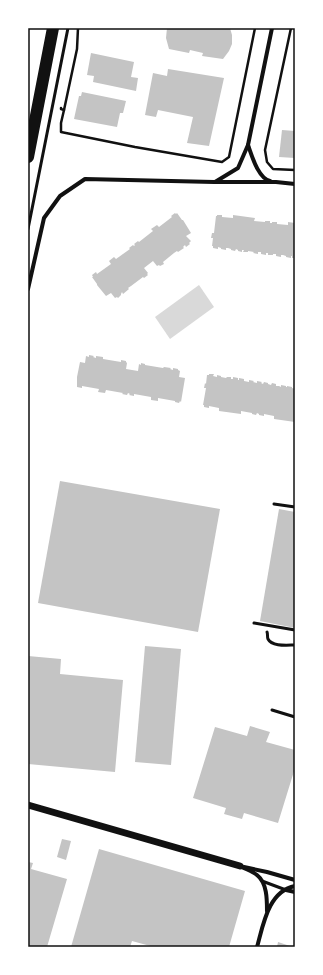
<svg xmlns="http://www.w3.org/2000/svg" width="323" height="975" font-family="'Nunito Sans',sans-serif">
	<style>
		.water { fill: #d9d9d9 }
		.building { fill: #c4c4c4 }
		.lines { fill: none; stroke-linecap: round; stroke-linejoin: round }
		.path { stroke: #111; stroke-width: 2.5 }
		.service { stroke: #111; stroke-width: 3 }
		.minor { stroke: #111; stroke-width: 4 }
		.tertiary { stroke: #111; stroke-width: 7 }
		.motorway { stroke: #111; stroke-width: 12 }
		.neatline { fill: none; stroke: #111; stroke-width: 1.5 }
	</style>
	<rect width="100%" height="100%" fill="#fff"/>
	<polygon class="water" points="199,285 214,307 170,339 155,317"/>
	<g class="building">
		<polygon points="167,28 230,28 232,35 232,44 229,51 223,59 202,56 203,53 190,50 189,53 169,49 166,38"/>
		<polygon points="91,53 134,62 131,77 138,78 136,91 93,82 94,76 87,75"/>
		<polygon points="168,69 224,78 209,146 187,143 193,117 158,110 156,117 145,115 153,73 167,76"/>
		<polygon points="82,92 126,101 123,113 120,113 117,127 74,119 79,96 81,96"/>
		<polygon points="282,130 295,131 295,158 279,157"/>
		<polygon points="175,213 176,214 177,213 182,220 183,220 191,233 186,236 191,241 189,243 190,244 186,247 185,245 183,247 184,248 178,252 177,251 174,253 163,262 164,264 160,266 159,265 157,266 153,261 144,268 148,273 147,274 148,275 144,278 143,277 131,286 128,288 129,289 123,294 122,292 121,294 121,295 118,298 117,297 115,298 111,293 106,296 97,285 97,284 92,277 93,277 92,275 96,272 97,274 111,264 109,261 114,257 116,259 130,249 129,248 133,245 134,246 135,245 134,244 138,241 139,242 153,231 151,229 157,225 159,227 172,217 171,216"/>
		<polygon points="217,215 222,215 222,217 233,218 233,215 255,218 254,221 265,222 265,221 270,221 270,223 272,223 272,222 277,222 277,224 288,225 288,222 295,223 295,258 292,258 292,256 291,256 291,258 286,257 286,256 283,255 281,255 281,257 276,256 276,254 273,254 273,255 268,255 268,253 266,253 266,255 261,254 261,252 258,252 258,254 253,253 254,252 248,251 248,252 243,252 244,250 242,250 242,252 238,251 238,250 236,249 235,251 231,250 231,249 228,248 226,248 226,250 221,249 221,248 218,247 218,249 213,248 213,246 212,246 213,238 211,238 212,233 214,233 216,216 217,216"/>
		<polygon points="89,355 94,356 93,357 96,358 96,356 103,357 103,359 121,362 121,360 126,361 126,362 127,363 126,369 138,371 139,364 141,365 141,363 145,364 145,365 163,368 164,367 171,368 170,369 173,370 173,368 178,369 178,370 180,371 179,377 185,378 181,402 180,401 179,403 175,402 175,401 158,398 158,401 151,400 151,397 134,394 134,396 129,395 130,394 128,393 127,395 122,394 123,393 106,390 105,393 98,392 99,389 82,386 82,388 77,387 77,377 80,362 85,363 86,356 89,357"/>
		<polygon points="209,374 214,374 213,376 217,377 217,375 221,376 221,377 226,378 227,377 231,377 231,379 233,379 233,377 238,378 238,380 239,380 239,378 244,379 244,381 249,382 249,380 254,381 253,382 257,383 257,381 262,382 261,383 263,384 264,382 268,383 268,384 271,385 272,383 276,384 276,386 279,386 281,387 281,385 286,386 286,387 287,387 287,386 292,387 292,388 295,389 295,422 274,419 274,416 264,414 264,416 259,415 259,414 257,413 256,415 252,414 252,413 241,411 241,414 219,411 219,408 209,406 209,408 204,407 204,405 203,405 206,388 204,388 205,383 206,384 207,375 209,375"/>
		<polygon points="60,481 220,509 198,632 38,603"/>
		<polygon points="279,509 295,512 295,628 260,621"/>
		<polygon points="145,646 181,649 171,765 135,762"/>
		<polygon points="28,656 61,659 60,674 123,680 115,772 28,764"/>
		<polygon points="250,726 270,732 266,742 295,750 295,768 278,823 244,813 242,819 224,814 226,808 193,798 215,727 247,736"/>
		<polygon points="62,839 71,841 66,860 57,857"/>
		<polygon points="99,849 245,891 229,947 154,947 132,941 130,947 71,947"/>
		<polygon points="28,862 33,863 31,869 67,879 47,947 28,947"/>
		<polygon points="278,942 293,947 277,947"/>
	</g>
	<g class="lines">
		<g class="path">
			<polyline points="291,28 265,150 267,162 273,169 295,170"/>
			<polyline points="61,108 61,109 64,110 61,123 61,132 135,147 222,162 229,157 255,28"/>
			<polyline points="64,110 77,49 78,28"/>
		</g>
		<g class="service">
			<polyline points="28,229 68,28"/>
			<polyline points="274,504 295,507"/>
			<polyline points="254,623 295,630"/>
			<path d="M 267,632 C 268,634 267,637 268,639 C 272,647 288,645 295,645"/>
			<polyline points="272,710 295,717"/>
			<polyline points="262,881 286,890"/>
		</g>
		<g class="minor">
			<path d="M 248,145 C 252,156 258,178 270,181"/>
			<polyline points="215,182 238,168 248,145 272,28"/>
			<polyline points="28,289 44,218 60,196 85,179 214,182 276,182 295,184"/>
			<path d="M 240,866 C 245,869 252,871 257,875 C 267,883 267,899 267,911"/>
			<polyline points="244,867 267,872 295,880"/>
			<polyline points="286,890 295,892"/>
			<path d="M 257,947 C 263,926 268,891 295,886"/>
		</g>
		<polyline class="tertiary" points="28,805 240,866"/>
		<polyline class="motorway" points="28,157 53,28"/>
	</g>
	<rect width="323" height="975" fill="none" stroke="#ffffff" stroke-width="58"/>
	<rect x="29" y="29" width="265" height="917" class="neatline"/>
</svg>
